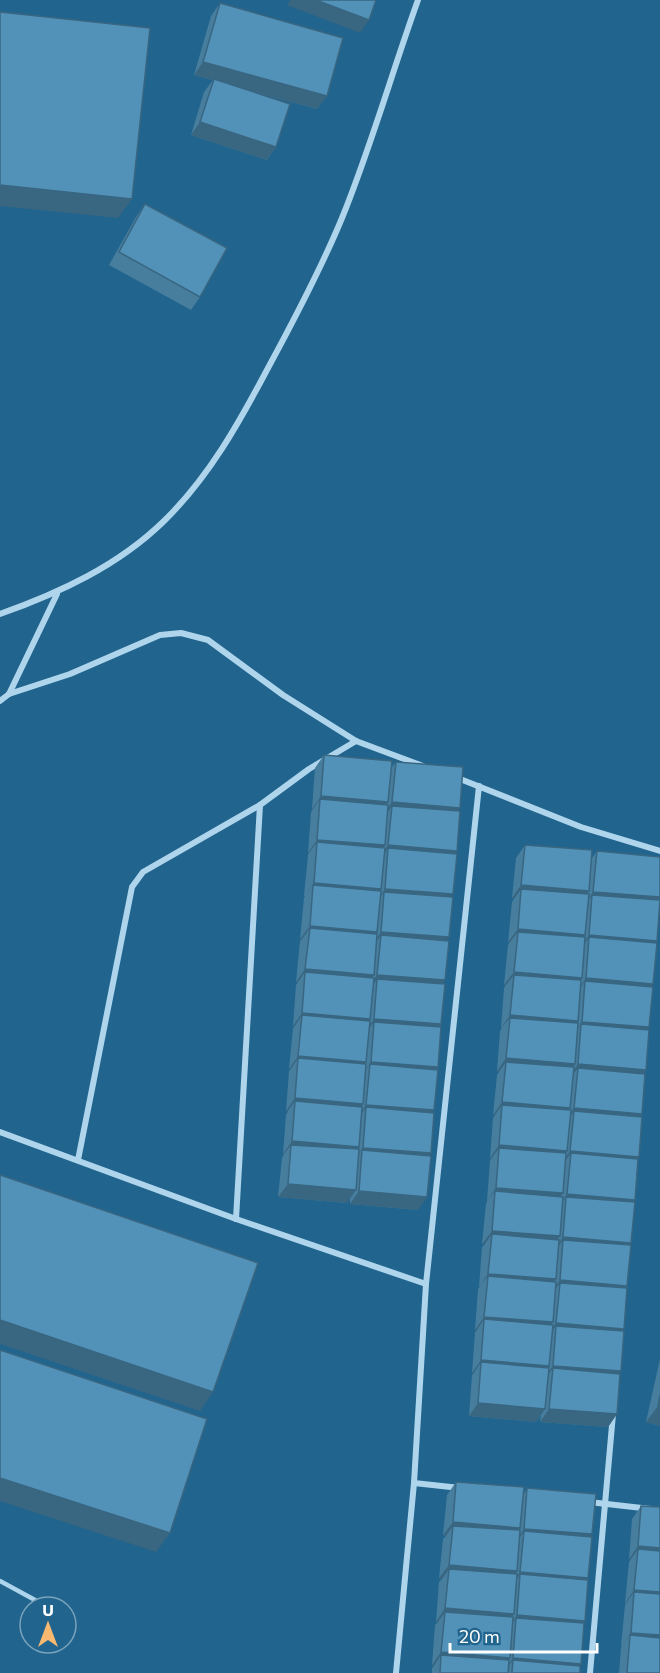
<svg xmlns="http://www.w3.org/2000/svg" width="660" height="1673" font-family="Commissioner,sans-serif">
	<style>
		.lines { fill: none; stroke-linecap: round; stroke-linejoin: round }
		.lane { stroke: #afd5ec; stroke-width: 4.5 }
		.street { stroke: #afd5ec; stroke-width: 6 }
		.wall { fill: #477e9e }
		.shaded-wall { fill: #396681 }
		.building { fill: #5292b8; stroke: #396681; stroke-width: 1.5 }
	</style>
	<rect width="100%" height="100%" fill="#21648d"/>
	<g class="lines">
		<polyline class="lane" points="0,1581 46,1606"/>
		<g class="street">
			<path d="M 0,614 C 59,593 118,566 164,521 C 209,477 239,423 268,368 C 294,320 321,269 342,218 C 371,147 392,72 418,0"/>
			<polyline points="9,694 57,594"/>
			<polyline points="0,701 9,694 70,674 160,635 181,633 208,640 283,695 356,741 423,766"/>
			<polyline points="455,777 581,827 660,851"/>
			<polyline points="0,1132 236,1219 426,1284"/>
			<polyline points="78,1160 132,887 143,872 260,805 309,769 356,741"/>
			<polyline points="236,1219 260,805"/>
			<polyline points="414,1483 460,1488"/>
			<polyline points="589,1502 660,1510"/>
			<polyline points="396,1673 414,1483 426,1284 479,786"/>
			<polyline points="590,1673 613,1414"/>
		</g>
	</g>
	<g class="wall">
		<polygon points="220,3 327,96 317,109 248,90 276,147 267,160 191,135 204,92 213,80 194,75 211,16"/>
		<polygon points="145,204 200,297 191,310 109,265 136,217"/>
		<polygon points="324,755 391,768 396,762 458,810 457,851 455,853 450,897 449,937 446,940 443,984 438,1067 436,1070 429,1156 418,1210 350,1204 350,1198 347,1203 278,1197 282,1158 284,1154 283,1154 286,1115 288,1111 286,1111 289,1071 291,1069 289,1069 293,1028 295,1026 293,1026 296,985 298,982 296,982 300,941 302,939 300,939 304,898 305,896 304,896 308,855 309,853 308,853 311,812 313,809 312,809 315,768"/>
		<polygon points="525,845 592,858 597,851 660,857 660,899 659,900 657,941 655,943 647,1030 646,1070 643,1074 626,1288 624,1329 623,1330 619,1374 617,1414 608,1427 540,1422 541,1415 536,1422 469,1416 472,1375 474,1373 472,1373 475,1332 477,1330 475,1330 478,1289 480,1287 479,1287 482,1247 485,1244 482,1244 486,1204 487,1202 487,1201 490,1161 491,1159 490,1158 493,1118 495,1115 493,1115 497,1075 499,1072 497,1071 500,1031 502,1028 501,1028 504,988 506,985 504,985 508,945 510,942 508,942 512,902 514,899 512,898 516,858"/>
		<polygon points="660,1359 660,1426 646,1422"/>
		<polygon points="456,1482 524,1494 527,1488 590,1537 588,1578 587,1580 579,1666 580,1673 432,1673 432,1668 434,1666 432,1665 435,1625 438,1622 436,1622 439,1582 442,1579 439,1578 443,1539 446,1536 443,1535 447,1495"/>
		<polygon points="641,1506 660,1673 619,1673 621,1648 622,1646 621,1646 625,1605 626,1603 625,1603 629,1562 631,1559 629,1559 632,1519"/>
	</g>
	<g class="shaded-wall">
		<polygon points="290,0 316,0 369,20 360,33 287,5"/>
		<polygon points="203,62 327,96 317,109 194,75"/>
		<polygon points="200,122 276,147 267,160 191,135"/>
		<polygon points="0,185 132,199 118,218 0,206"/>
		<polygon points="321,796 388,802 379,815 320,799 313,809 312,809"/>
		<polygon points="392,802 460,808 451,821 392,806 385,816 383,815"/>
		<polygon points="317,840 385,845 376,858 317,842 309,853 308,853"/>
		<polygon points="388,845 457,851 448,864 388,848 381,859 379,859"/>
		<polygon points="314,883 381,889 372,902 313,885 304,896"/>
		<polygon points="521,885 589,891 580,904 521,889 514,899 512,898"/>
		<polygon points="385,889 453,894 443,907 384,892 377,902 376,902"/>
		<polygon points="593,892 660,897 660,899 652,911 592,895 585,905 584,905"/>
		<polygon points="310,926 377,932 368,945 310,928 302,939 300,939"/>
		<polygon points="518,929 585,935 576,948 518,932 510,942 508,942"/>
		<polygon points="381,932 449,937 439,950 381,935 374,946 372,946"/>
		<polygon points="589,935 657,941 648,954 589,937 582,948 580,948"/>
		<polygon points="305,969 374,975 365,988 305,972 298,982 296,982"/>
		<polygon points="514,972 582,978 573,991 514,975 506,985 504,985"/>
		<polygon points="377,975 445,980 436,993 377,979 371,988 368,988"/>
		<polygon points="586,978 653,984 644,997 585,981 578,991 577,991"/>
		<polygon points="302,1013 370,1019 361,1032 302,1015 295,1026 293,1026"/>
		<polygon points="510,1015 578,1021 569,1034 510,1018 501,1028"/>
		<polygon points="374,1019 441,1024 432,1037 374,1022 367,1032 365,1032"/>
		<polygon points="582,1022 649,1027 640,1040 581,1024 573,1035"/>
		<polygon points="298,1056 366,1062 357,1075 298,1058 291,1069 289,1069"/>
		<polygon points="506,1058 575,1064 565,1077 506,1062 499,1072 497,1071"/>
		<polygon points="371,1062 438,1067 429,1080 370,1064 361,1075"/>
		<polygon points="578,1064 646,1070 637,1083 578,1068 571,1077 569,1077"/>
		<polygon points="295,1098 363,1104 354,1117 295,1101 288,1111 286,1111"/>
		<polygon points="502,1102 570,1108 561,1121 502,1105 495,1115 493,1115"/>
		<polygon points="366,1105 434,1110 425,1123 366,1107 359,1118 357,1118"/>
		<polygon points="574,1108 642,1114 633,1127 574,1111 567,1121 565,1121"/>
		<polygon points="292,1141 359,1147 350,1160 291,1145 284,1154 283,1154"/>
		<polygon points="499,1145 567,1151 558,1164 499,1148 491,1159 490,1158"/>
		<polygon points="363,1148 431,1153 422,1167 362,1150 354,1161"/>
		<polygon points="570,1151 639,1157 630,1170 571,1153 563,1164 561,1164"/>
		<polygon points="288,1184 356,1190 347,1203 278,1197"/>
		<polygon points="496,1188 563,1193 554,1206 495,1191 487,1201"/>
		<polygon points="359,1191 427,1197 418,1210 350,1204"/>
		<polygon points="567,1194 635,1200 626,1213 566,1197 558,1207"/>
		<polygon points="492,1231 560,1236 551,1249 492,1234 485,1244 482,1244"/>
		<polygon points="563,1237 631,1243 622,1256 563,1240 556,1250 554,1250"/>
		<polygon points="488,1274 556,1279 547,1292 488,1276 479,1287"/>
		<polygon points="560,1280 627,1286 618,1299 560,1283 552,1293 551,1293"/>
		<polygon points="484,1317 553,1322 543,1336 484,1319 477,1330 475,1330"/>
		<polygon points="0,1320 213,1392 200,1411 0,1344"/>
		<polygon points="556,1323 624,1329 615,1342 556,1326 548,1336 547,1336"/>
		<polygon points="481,1360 549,1366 540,1379 481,1362 474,1373 472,1373"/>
		<polygon points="553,1366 621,1371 612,1384 553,1368 545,1379 543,1379"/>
		<polygon points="478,1403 545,1409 536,1422 469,1416"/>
		<polygon points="658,1406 660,1406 660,1426 646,1422"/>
		<polygon points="549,1409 617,1414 608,1427 540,1422"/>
		<polygon points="0,1478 170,1533 156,1552 0,1501"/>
		<polygon points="453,1522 520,1528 511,1541 453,1526 446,1536 443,1535"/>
		<polygon points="524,1529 592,1534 583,1547 524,1531 517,1542 515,1542"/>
		<polygon points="638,1546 660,1548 660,1562 638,1549 631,1559 629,1559"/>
		<polygon points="449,1565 517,1571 508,1584 449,1569 442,1579 439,1578"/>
		<polygon points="520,1572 588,1578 579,1591 520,1574 513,1585 511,1585"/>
		<polygon points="634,1590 660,1592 660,1606 634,1592 626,1603 625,1603"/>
		<polygon points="445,1608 514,1614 504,1627 445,1612 438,1622 436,1622"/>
		<polygon points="517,1615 585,1621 576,1634 516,1618 509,1628 508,1628"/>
		<polygon points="631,1633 660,1635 660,1649 630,1635 621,1646"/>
		<polygon points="441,1652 510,1658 500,1671 441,1655 434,1666 432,1665"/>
		<polygon points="513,1658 581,1664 575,1673 513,1660 505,1671 504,1671"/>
	</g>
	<g class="building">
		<polygon points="316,0 376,0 369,20"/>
		<polygon points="220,3 343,38 327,96 203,62"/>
		<polygon points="0,12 150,28 132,199 0,185"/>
		<polygon points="214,79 290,104 276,147 200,122"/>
		<polygon points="145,204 227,248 200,297 119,252"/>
		<polygon points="324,755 392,761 388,802 321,796"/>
		<polygon points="396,762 463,767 460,808 392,802"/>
		<polygon points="320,799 388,805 385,845 317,840"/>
		<polygon points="392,806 460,811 457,851 388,845"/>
		<polygon points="317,842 385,848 381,889 314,883"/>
		<polygon points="525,845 592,850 589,891 521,885"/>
		<polygon points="388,848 457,854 453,894 385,889"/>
		<polygon points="597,851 660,857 660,897 593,892"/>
		<polygon points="313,885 381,891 377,932 310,926"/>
		<polygon points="521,889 589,894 585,935 518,929"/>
		<polygon points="384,892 453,897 449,937 381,932"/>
		<polygon points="592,895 660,900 657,941 589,935"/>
		<polygon points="310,928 377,934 374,975 305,969"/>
		<polygon points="518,932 585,937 582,978 514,972"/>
		<polygon points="381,935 449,941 445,980 377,975"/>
		<polygon points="589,937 657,943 653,984 586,978"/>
		<polygon points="305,972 374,978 370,1019 302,1013"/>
		<polygon points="514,975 581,980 578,1021 510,1015"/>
		<polygon points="377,979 445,984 441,1024 374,1019"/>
		<polygon points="585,981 653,987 649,1027 582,1022"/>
		<polygon points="302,1015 370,1021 366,1062 298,1056"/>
		<polygon points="510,1018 578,1023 575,1064 506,1058"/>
		<polygon points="374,1022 441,1027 438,1067 371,1062"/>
		<polygon points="581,1024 649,1030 646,1070 578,1064"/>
		<polygon points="298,1058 366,1064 363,1104 295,1098"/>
		<polygon points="506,1062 574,1067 570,1108 502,1102"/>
		<polygon points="370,1064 438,1070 434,1110 366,1105"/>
		<polygon points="578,1068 645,1074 642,1114 574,1108"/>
		<polygon points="295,1101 362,1107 359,1147 292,1141"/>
		<polygon points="502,1105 571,1110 567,1151 499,1145"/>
		<polygon points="366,1107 434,1113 431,1153 363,1148"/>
		<polygon points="574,1111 642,1117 639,1157 570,1151"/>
		<polygon points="291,1145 359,1149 356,1190 288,1184"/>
		<polygon points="499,1148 566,1153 563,1193 496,1188"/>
		<polygon points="362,1150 431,1156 427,1197 359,1191"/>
		<polygon points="571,1153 638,1159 635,1200 567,1194"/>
		<polygon points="0,1175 258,1263 213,1392 0,1320"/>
		<polygon points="495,1191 563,1197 560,1236 492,1231"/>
		<polygon points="566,1197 635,1202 631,1243 563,1237"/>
		<polygon points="492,1234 559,1240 556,1279 488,1274"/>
		<polygon points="563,1240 631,1245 627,1286 560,1280"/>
		<polygon points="488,1276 556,1282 553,1322 484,1317"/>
		<polygon points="560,1283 627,1288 624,1329 556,1323"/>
		<polygon points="484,1319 553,1325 549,1366 481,1360"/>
		<polygon points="556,1326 624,1331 621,1371 553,1366"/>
		<polygon points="0,1350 207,1419 170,1533 0,1478"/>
		<polygon points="481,1362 549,1368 545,1409 478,1403"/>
		<polygon points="553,1368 620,1374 617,1414 549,1409"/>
		<polygon points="660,1395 660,1406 658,1406"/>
		<polygon points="456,1482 524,1487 520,1528 453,1522"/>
		<polygon points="527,1488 596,1494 592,1534 524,1529"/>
		<polygon points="641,1506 660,1507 660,1548 638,1546"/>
		<polygon points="453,1526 520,1530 517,1571 449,1565"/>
		<polygon points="524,1531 592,1537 588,1578 520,1572"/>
		<polygon points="638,1549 660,1551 660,1592 634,1590"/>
		<polygon points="449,1569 517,1574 514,1614 445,1608"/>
		<polygon points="520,1574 588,1580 585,1621 517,1615"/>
		<polygon points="634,1592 660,1594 660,1635 631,1633"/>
		<polygon points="445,1612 513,1617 510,1658 441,1652"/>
		<polygon points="516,1618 584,1623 581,1664 513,1658"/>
		<polygon points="630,1635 660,1638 660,1673 627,1673"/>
		<polygon points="441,1655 509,1660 508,1673 440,1673"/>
		<polygon points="513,1660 580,1666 580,1673 512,1673"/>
	</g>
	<g transform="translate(48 1625)"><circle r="28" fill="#21648d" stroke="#7aa2bb" stroke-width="1.5"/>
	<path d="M0-4.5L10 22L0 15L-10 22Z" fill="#f8b870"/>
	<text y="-9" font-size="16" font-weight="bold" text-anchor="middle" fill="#ffffff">U</text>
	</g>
	<path d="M450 1643v9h147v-9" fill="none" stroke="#ffffff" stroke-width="3"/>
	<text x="459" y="1643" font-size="18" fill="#ffffff" stroke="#21648d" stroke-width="4.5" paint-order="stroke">20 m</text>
</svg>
